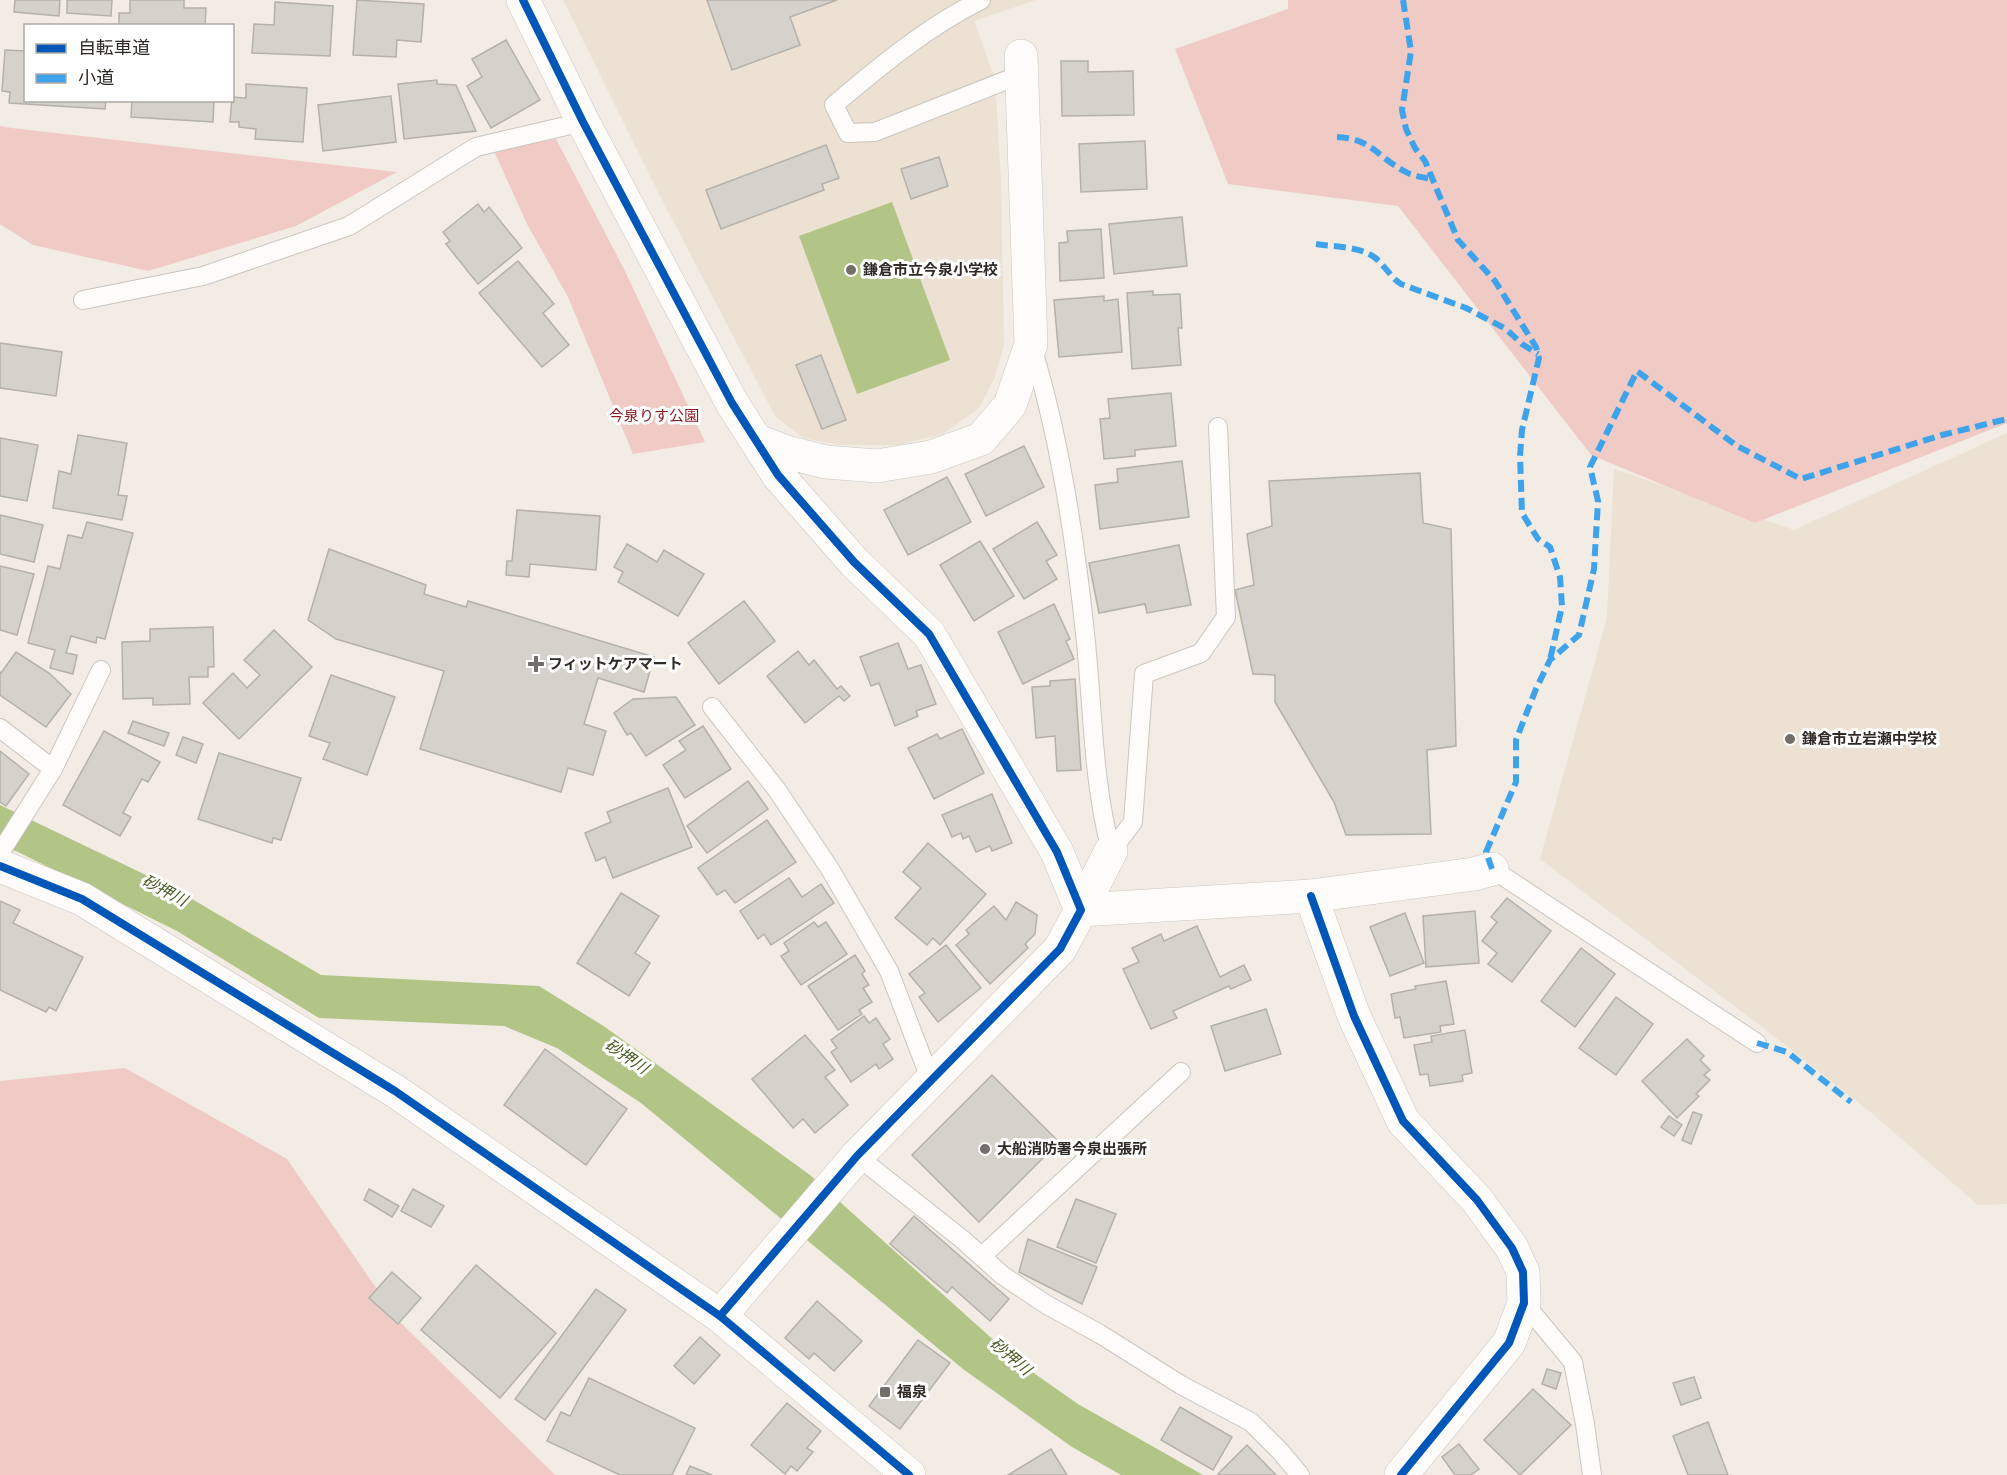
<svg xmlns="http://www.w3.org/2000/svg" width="2007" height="1475" font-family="Roboto,'Noto Sans JP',sans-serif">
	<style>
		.built { fill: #ece1d2 }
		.green { fill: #f0cbc5 }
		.water { fill: #b2c587 }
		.building { fill: #d5d2cb; stroke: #b4b1ab; stroke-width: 1.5 }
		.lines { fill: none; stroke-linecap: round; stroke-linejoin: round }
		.lane-casing { stroke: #cac6bf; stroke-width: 20 }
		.street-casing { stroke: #cac6bf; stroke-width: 34 }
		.secondary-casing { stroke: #cac6bf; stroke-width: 34 }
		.lane { stroke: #fdfcfb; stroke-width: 18 }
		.street { stroke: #fdfcfb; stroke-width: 33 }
		.secondary { stroke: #fdfcfb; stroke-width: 33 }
		.quiet { stroke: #3ea3eb; stroke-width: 6; stroke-dasharray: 12 6; stroke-linecap: butt }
		.cycleway-casing { stroke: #fff; stroke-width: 11 }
		.cycleway { stroke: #0057b8; stroke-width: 8 }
		.poi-dot { fill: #736e68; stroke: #fff; stroke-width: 2 }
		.labels { text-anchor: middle; stroke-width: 6; stroke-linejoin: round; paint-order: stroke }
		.poi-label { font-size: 15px; font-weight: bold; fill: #2f2a25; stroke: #fff; text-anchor: start }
		.park-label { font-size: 15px; fill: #8c1c24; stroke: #fff }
		.water-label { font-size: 16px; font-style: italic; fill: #475a1f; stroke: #fff }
	</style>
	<rect width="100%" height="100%" fill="#f2ece4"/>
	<g class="built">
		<polygon points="563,0 1036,0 974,21 995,79 1001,181 1004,345 994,379 979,408 943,434 898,445 839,445 803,438 775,416 660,196"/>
		<polygon points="2007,433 2007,1204 1978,1205 1874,1115 1766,1030 1540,859 1607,618 1614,469 1794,530"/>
	</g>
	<g class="green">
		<polygon points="1288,0 2007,0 2007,423 1755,523 1591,455 1398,206 1228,184 1175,49 1288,9"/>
		<polygon points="0,126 12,128 397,172 296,226 148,271 33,245 0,224"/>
		<polygon points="556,139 624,269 705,442 633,454 568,297 527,224 493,149"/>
		<polygon points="125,1068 287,1159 399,1321 555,1475 0,1475 0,1081"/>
	</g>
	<g class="water">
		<polygon points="892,202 950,360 857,394 799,236"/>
		<polygon points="0,805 175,889 321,975 539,986 605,1027 810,1175 1018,1362 1078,1404 1203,1475 1121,1475 1072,1447 963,1369 641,1103 557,1048 504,1026 319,1018 177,931 18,852 0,845"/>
	</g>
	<g class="building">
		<polygon points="15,0 60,0 59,16 14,12"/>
		<polygon points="67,0 112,0 111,16 67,13"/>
		<polygon points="130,0 184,0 184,8 206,8 205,26 119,26 119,13 130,13"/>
		<polygon points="357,0 424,4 421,42 397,40 396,57 353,55"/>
		<polygon points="707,0 837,0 790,17 800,45 732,70"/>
		<polygon points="275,2 333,6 330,56 252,53 254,24 274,25"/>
		<polygon points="506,40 540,100 491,128 467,86 482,77 472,59"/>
		<polygon points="5,50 26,51 26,100 106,100 105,109 9,103 10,92 2,91"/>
		<polygon points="1061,61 1088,61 1088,72 1133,71 1134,115 1062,116"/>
		<polygon points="437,80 437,84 456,85 476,131 404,139 398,84"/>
		<polygon points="246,84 307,88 303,142 255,139 256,129 239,127 239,122 230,122 232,97 246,98"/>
		<polygon points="391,96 396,142 323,151 318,105"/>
		<polygon points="132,100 214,100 213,122 131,117"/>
		<polygon points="1145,141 1147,189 1081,192 1079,144"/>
		<polygon points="826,145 839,178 822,184 824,190 721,229 706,190"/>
		<polygon points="939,157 948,186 911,199 901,169"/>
		<polygon points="478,204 484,212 489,207 522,248 478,284 446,244 450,241 443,232"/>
		<polygon points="1182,217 1187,266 1114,274 1109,224"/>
		<polygon points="1101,229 1104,278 1060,281 1059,243 1068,242 1067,231"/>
		<polygon points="518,261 554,304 543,313 569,345 542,367 479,293"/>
		<polygon points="1153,291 1153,295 1180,294 1182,328 1178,328 1181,365 1132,369 1127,293"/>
		<polygon points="1104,296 1104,301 1118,299 1122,352 1059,357 1054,300"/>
		<polygon points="0,343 62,352 56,396 0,388"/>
		<polygon points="821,355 846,420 822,429 796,365"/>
		<polygon points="1171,393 1176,446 1135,450 1135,456 1104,459 1100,419 1110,418 1108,399"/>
		<polygon points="78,435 127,443 118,495 127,496 122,520 53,508 59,471 71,474"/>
		<polygon points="0,438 38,445 27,501 0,496"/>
		<polygon points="1024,446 1044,487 986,516 965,474"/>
		<polygon points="1182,461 1189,517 1100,529 1095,485 1118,482 1117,469"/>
		<polygon points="1420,473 1423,523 1451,529 1456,746 1427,750 1431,834 1346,835 1334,802 1275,702 1275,675 1253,674 1235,590 1254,585 1247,534 1272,526 1269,481"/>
		<polygon points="947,477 971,522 908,555 884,510"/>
		<polygon points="517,510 600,516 596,570 530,564 529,577 506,575 507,561 512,561"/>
		<polygon points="0,515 43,525 34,562 0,554"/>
		<polygon points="87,522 133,533 105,639 97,637 96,643 71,636 66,653 77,655 73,674 50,668 55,650 28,643 48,566 60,569 68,535 82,538"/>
		<polygon points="1037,522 1057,555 1046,561 1057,579 1024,599 993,549"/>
		<polygon points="980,541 1014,596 974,621 940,565"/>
		<polygon points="627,544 657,562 664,550 704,574 678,616 618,582 623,572 614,567"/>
		<polygon points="1179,545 1191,605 1147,613 1145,604 1099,613 1089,563"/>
		<polygon points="329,549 426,585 424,594 466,607 468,601 654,657 644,692 598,678 584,724 606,731 593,775 568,768 561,792 420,749 444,671 336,639 308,620"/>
		<polygon points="0,566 34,574 17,635 0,630"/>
		<polygon points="744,601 775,641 719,684 688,643"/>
		<polygon points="1054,604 1070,639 1066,641 1074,659 1023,684 998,632"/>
		<polygon points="213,627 214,667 208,667 208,677 189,677 190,704 153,705 153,698 123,699 122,642 150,641 150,629"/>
		<polygon points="274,630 312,667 239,739 203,703 233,673 247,688 260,675 244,660"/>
		<polygon points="898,643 908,669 921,665 936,704 916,711 918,716 895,726 879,683 871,686 860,657"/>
		<polygon points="798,651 809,665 814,660 837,689 841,686 850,696 844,701 839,696 805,723 767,676"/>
		<polygon points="16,652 49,673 71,694 46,727 0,695 0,672 1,673"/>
		<polygon points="331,675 395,697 367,775 323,759 330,743 309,736"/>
		<polygon points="1075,679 1081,770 1057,771 1055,736 1036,738 1032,687 1050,686 1050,681"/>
		<polygon points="676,697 695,725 646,756 631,733 627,735 614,713 633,699"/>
		<polygon points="133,721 169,733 164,746 128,733"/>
		<polygon points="703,726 731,769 685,798 663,765 686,750 679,741"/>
		<polygon points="962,729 984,773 934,799 908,748 937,734 940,739"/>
		<polygon points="104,731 160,762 148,782 142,779 123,813 131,817 120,836 63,805"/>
		<polygon points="183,737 203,744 196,763 176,755"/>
		<polygon points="0,751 29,774 6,806 0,802"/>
		<polygon points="219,753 301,778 281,840 273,838 272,843 198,819"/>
		<polygon points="748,781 768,809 707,853 687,826"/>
		<polygon points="668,788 692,847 613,878 605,857 596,861 585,833 611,822 607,812"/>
		<polygon points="992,794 1012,843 992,851 990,846 976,852 969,836 963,839 961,833 952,837 942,815"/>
		<polygon points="767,820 796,862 735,903 725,890 717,895 698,868"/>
		<polygon points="928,843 986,894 940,945 933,938 927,945 895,918 921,888 903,872"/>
		<polygon points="789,878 802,897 821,884 834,903 771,945 764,934 758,939 740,911"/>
		<polygon points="621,893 659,916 635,953 650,963 629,996 577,963"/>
		<polygon points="1507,898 1551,931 1512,982 1488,964 1497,953 1482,941 1497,922 1491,917"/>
		<polygon points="0,901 20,910 13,923 83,957 56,1011 49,1007 46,1012 0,990"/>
		<polygon points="1016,902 1037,915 1035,934 1025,944 1028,948 990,984 956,945 969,934 966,930 994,906 1006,920"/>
		<polygon points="1475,911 1479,963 1426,967 1423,916"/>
		<polygon points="1405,913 1424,963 1390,976 1370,927"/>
		<polygon points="814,922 818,927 826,922 847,954 801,985 781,956 789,951 784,943"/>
		<polygon points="1197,926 1220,977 1244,965 1251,980 1231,989 1229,986 1173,1011 1177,1018 1151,1029 1123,969 1139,962 1132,948 1161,934 1164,941"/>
		<polygon points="946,945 981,988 938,1022 919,997 925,993 909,974"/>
		<polygon points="1581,948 1615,974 1575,1027 1541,1001"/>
		<polygon points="855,955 865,971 862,974 869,985 863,988 872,1002 859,1010 862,1014 838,1030 808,986"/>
		<polygon points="1446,981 1454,1024 1440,1026 1441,1032 1404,1038 1400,1017 1395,1018 1391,994 1416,989 1415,986"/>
		<polygon points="1616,997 1653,1024 1616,1075 1579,1048"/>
		<polygon points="1266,1009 1281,1054 1225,1071 1211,1026"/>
		<polygon points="864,1016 869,1023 876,1018 890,1039 883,1044 893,1059 879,1069 876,1064 851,1082 831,1052 837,1048 831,1040"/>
		<polygon points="1465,1030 1472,1073 1462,1075 1463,1081 1430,1086 1428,1074 1420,1075 1414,1045 1432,1042 1431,1036"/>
		<polygon points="805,1035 835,1070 825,1077 848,1105 815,1133 803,1119 793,1128 752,1079"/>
		<polygon points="1687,1039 1704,1056 1700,1060 1710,1070 1704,1075 1710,1080 1696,1094 1699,1096 1677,1118 1642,1081"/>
		<polygon points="545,1049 627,1109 586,1165 504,1105"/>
		<polygon points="992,1075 1059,1142 979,1222 912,1155"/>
		<polygon points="1693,1112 1702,1115 1691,1144 1682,1140"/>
		<polygon points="1669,1116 1682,1125 1674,1136 1661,1127"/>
		<polygon points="369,1189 399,1206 392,1217 364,1200"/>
		<polygon points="413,1189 444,1206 431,1227 401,1211"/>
		<polygon points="1076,1199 1116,1214 1096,1263 1057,1247"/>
		<polygon points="914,1216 1009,1299 990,1321 952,1287 947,1293 890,1244"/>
		<polygon points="1028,1239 1097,1267 1082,1304 1019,1272"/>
		<polygon points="476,1265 556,1333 500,1398 421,1330"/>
		<polygon points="392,1272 421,1298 398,1324 369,1298"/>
		<polygon points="596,1289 626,1310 545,1420 515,1399"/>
		<polygon points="817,1301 862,1341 834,1371 814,1353 809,1359 785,1338"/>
		<polygon points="700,1337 720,1355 694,1384 674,1366"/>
		<polygon points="918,1340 950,1363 900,1429 869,1406"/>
		<polygon points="1547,1369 1561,1373 1556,1389 1542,1384"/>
		<polygon points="1694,1377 1701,1398 1681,1405 1673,1383"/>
		<polygon points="589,1378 695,1428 672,1475 620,1475 547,1441 561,1412 570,1416"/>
		<polygon points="1533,1389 1571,1425 1520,1475 1484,1440"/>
		<polygon points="787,1403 821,1431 807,1448 813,1452 797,1471 791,1466 785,1474 751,1445"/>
		<polygon points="1180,1407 1232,1437 1213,1470 1161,1440"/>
		<polygon points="1708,1422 1728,1475 1688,1475 1673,1436"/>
		<polygon points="1459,1444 1479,1469 1471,1475 1455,1475 1442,1457"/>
		<polygon points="1247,1445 1276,1475 1219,1475 1218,1474"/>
		<polygon points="1051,1449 1067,1475 1008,1475"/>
		<polygon points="690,1466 712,1475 686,1475"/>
	</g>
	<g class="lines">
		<defs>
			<g id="lane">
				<path d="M 981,0 C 927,27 880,66 834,105 L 848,133 L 875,132 L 1022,74"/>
				<polyline points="83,300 203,276 349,226 476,147 583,122"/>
				<path d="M 1032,347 C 1061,442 1076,543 1086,643 C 1093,712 1093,783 1111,851"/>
				<polyline points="712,707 777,790 830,869 889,971 931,1081"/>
				<polyline points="0,728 53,769"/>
				<polyline points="1111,851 1133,822 1144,674 1201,653 1226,617 1218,427"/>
				<polyline points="0,853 53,769 101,670"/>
				<polyline points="1492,869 1757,1043"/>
				<polyline points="857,1156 962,1239 1002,1275 1047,1305 1100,1334 1181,1385 1251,1422 1280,1451 1300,1475"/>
				<polyline points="982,1256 1181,1072"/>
				<polyline points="1524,1303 1573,1362 1585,1424 1592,1475"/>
			</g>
			<g id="street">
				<polyline points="757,441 786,452 826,462 877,466 931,457 981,439 1010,405 1031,344 1021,56"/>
				<polyline points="1311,896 1354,1016 1403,1121 1477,1200 1512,1248 1523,1272 1524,1303 1509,1343 1401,1475"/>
				<polyline points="1081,910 1311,896 1474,874 1492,869"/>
				<polyline points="1081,910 1111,851"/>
			</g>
			<g id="secondary">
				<polyline points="523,0 583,122 732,403 778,475 854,562 929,634 1057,852 1081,910 1060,949 857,1156 720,1316"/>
				<polyline points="0,866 82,899 395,1091 720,1316 909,1475"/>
			</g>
		</defs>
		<use href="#lane" class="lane-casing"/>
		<use href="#street" class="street-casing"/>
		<use href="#secondary" class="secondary-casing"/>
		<use href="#lane" class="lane"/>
		<use href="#street" class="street"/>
		<use href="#secondary" class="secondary"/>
		<g class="quiet">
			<polyline points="1403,0 1411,51 1402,110 1406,129 1415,148 1425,161 1458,240 1495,281 1536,347 1539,358 1522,430 1520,456 1522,513 1538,539 1550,547 1560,577 1562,606 1550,660"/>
			<path d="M 1337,137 C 1373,139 1377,157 1404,171 C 1412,176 1422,177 1432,179"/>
			<path d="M 1316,244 C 1334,247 1359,246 1374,257 C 1384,264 1390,277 1401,284 L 1466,308 L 1506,329 L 1522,344 L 1538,354"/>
			<polyline points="1492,869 1486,852 1516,782 1516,740 1536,689 1550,660 1579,635 1594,569 1598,501 1590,467 1637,371 1737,446 1801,479 1942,435 2007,419"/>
			<polyline points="1757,1043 1787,1052 1851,1102"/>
		</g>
		<defs>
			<g id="cycleway">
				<polyline points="523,0 583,122 732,403 778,475 854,562 929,634 1057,852 1081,910 1060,949 857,1156 720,1316"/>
				<polyline points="0,866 82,899 395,1091 720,1316 909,1475"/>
				<polyline points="1311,896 1354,1016 1403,1121 1477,1200 1512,1248 1523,1272 1524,1303 1509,1343 1401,1475"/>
			</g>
		</defs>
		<use href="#cycleway" class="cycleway-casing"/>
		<use href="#cycleway" class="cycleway"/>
	</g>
	<g class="poi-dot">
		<circle cx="851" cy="270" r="6"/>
		<path d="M533 655h6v6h6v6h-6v6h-6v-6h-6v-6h6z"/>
		<circle cx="1790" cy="739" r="6"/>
		<circle cx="985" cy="1149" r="6"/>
		<rect x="879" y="1386" width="12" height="12" rx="3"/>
	</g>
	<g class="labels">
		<g class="poi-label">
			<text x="863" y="275">鎌倉市立今泉小学校</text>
			<text x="548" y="669">フィットケアマート</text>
			<text x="1802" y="744">鎌倉市立岩瀬中学校</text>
			<text x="997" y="1154">大船消防署今泉出張所</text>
			<text x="897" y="1397">福泉</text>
		</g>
		<g class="park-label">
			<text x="654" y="421">今泉りす公園</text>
		</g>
		<g class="water-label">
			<text transform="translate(165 890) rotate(28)" y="6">砂押川</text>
			<text transform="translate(627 1056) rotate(34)" y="6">砂押川</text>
			<text transform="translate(1011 1356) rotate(40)" y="6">砂押川</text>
		</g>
	</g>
	<rect x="24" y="24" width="210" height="78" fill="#ffffff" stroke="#acaaa8" stroke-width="1.5"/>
	<rect x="36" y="44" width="30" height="9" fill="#0057b8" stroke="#acaaa8" stroke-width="1.5"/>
	<text x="78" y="54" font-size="18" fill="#2f2a25">自転車道</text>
	<rect x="36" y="74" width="30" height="9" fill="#3ea3eb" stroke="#acaaa8" stroke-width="1.5"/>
	<text x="78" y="84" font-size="18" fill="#2f2a25">小道</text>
</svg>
